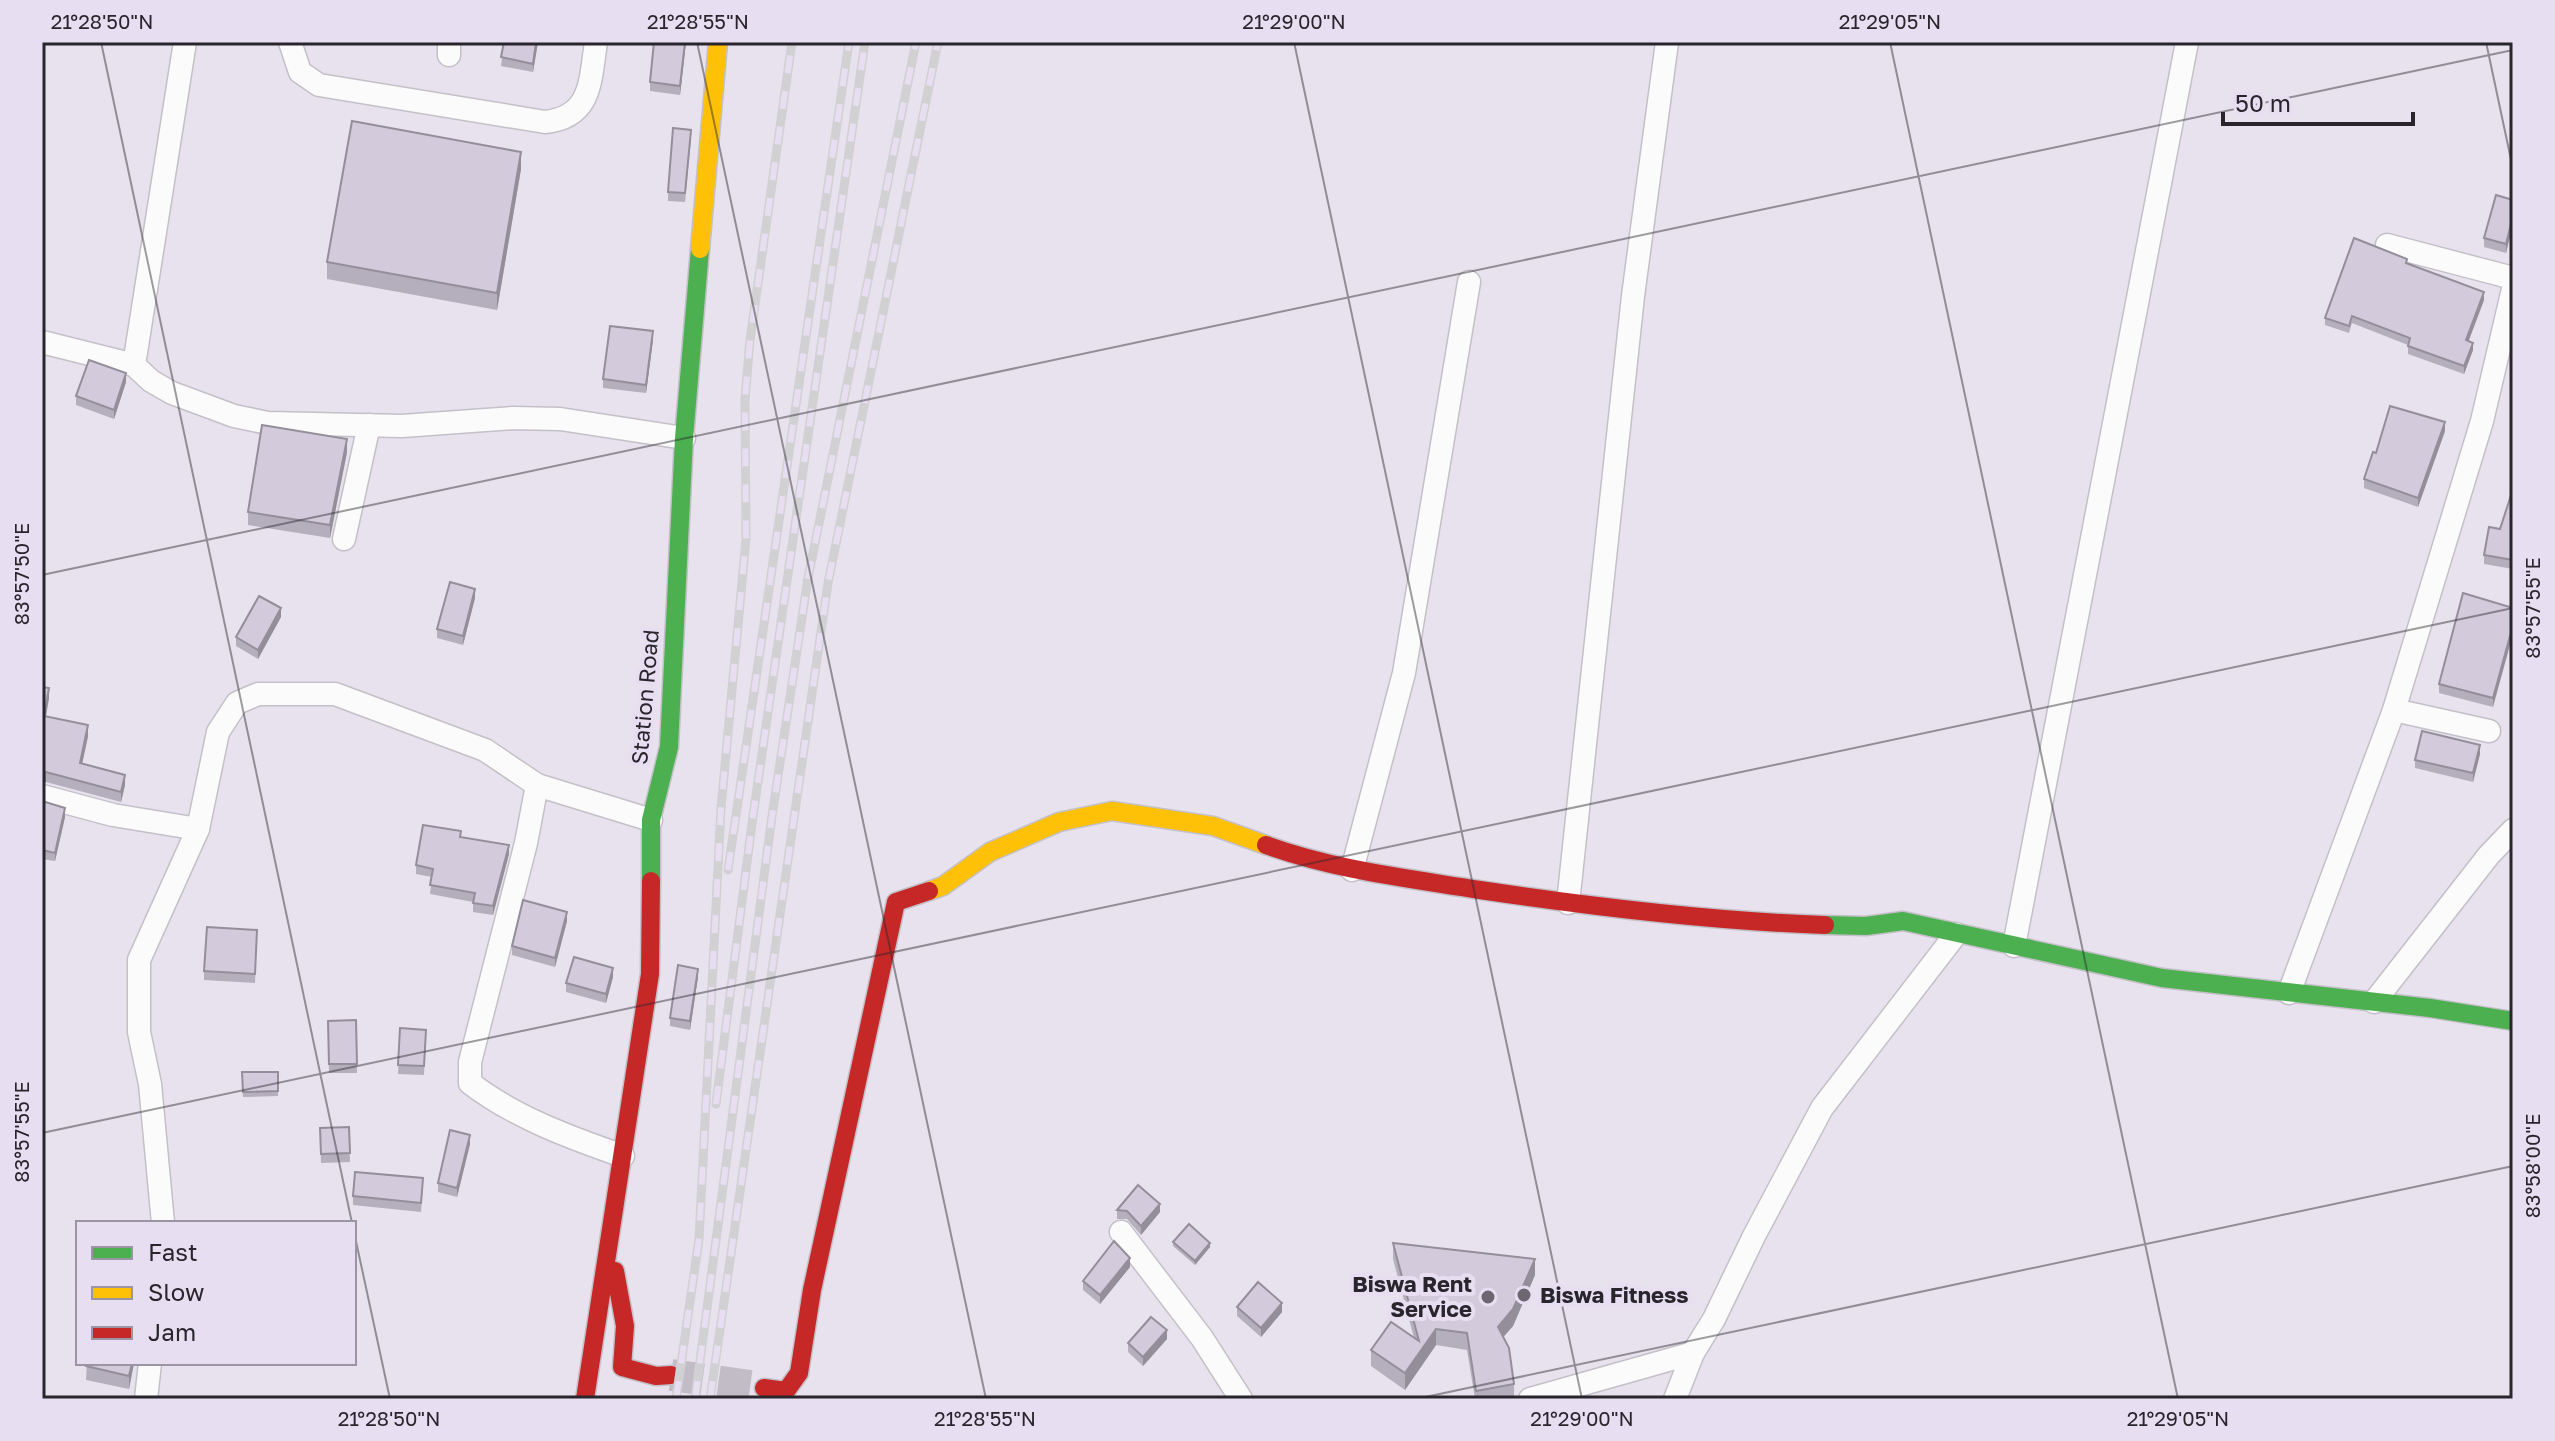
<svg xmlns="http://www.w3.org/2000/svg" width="2555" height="1441" font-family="'Golos Text',sans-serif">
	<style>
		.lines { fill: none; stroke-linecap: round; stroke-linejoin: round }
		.secondary-tunnel { stroke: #c1bcc6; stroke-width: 32; stroke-dasharray: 32 16; stroke-linecap: butt }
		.street-casing { stroke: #c4c0c8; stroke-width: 25 }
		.fast-casing { stroke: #c4c0c8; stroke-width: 21 }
		.slow-casing { stroke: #c4c0c8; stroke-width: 21 }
		.jam-casing { stroke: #c4c0c8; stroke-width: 21 }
		.street { stroke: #fbfbfc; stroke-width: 22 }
		.fast { stroke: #4caf50; stroke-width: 18 }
		.slow { stroke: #ffc107; stroke-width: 18 }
		.jam { stroke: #c62828; stroke-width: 18 }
		.rail-casing { stroke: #d1d0d3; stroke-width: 9 }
		.rail { stroke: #e7def1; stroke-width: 6; stroke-dasharray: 18; stroke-linecap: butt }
		.wall { fill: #b5afbd }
		.shaded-wall { fill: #948e9a }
		.building { fill: #d3cbdc; stroke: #948e9a; stroke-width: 2 }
		.ticks { fill: none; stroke: #29252c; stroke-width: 2; stroke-opacity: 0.45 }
		.poi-dot { fill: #6c6770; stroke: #e7def1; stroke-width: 3 }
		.labels { text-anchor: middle; stroke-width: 8; stroke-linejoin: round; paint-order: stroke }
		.street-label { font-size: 22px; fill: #29252c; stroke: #e7def1 }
		.poi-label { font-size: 22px; font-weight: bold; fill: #29252c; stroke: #e7def1; text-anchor: end }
		.neatline { fill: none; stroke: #29252c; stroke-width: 3 }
		.ticks-label { font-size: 20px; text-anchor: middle; fill: #29252c }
	</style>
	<rect width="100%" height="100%" fill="#e7e2ed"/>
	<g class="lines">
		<polyline class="secondary-tunnel" points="671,1375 764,1388"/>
		<defs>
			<g id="street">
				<path d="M 290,42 L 300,72 L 319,85 L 545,122 C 592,117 590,81 596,42"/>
				<polyline points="449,55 449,42"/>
				<polyline points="2387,245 2513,278"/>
				<polyline points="42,342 134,365 151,381 172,393 234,416 268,423 402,426 513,418 560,419 684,438"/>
				<polyline points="134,365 185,42"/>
				<polyline points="344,539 369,425"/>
				<polyline points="2394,710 2489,731"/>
				<path d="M 537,785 L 526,843 L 470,1062 L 470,1083 C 514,1117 571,1138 623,1156"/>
				<polyline points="42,796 113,815 198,829"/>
				<polyline points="1352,870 1404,673 1469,282"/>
				<polyline points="1568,903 1633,296 1667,42"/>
				<polyline points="2014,946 2187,42"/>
				<polyline points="2289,993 2394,710 2482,421 2513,289"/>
				<polyline points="2374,1002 2489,855 2513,830"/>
				<polyline points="163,1223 150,1084 139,1032 139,960 198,829 218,732 237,703 258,694 335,694 485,750 537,785 651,820"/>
				<polyline points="1121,1232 1202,1338 1241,1399"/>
				<polyline points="146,1399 150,1363"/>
				<polyline points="1530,1399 1693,1353"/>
				<polyline points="1675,1399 1693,1353 1714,1319 1754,1236 1822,1108 1956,934"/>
			</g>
			<g id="fast">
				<polyline points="651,881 651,820 669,747 684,438 700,249"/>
				<polyline points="1825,925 1866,926 1903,921 2162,978 2430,1008 2513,1021"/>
			</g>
			<g id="slow">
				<polyline points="700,249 718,42"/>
				<polyline points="929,891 943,886 990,852 1059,822 1112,811 1213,826 1266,845"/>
			</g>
			<g id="jam">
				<path d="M 1266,845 C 1335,870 1407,878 1480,890 C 1594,907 1709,921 1825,925"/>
				<polyline points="615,1271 625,1326 622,1367 656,1376 671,1375"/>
				<polyline points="764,1388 786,1391 799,1373 812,1290 896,902 929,891"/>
				<polyline points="585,1399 650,974 651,881"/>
			</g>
		</defs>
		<use href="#street" class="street-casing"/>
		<use href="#fast" class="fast-casing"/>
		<use href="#slow" class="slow-casing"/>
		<use href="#jam" class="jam-casing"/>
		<use href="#street" class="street"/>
		<use href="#fast" class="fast"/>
		<use href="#slow" class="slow"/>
		<use href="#jam" class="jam"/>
		<defs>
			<g id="rail">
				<polyline points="728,870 849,42"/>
				<polyline points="716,1104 753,816 865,42"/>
				<polyline points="676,1399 699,1239 721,808 746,539 745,399 750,340 792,42"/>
				<polyline points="695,1399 772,816 808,578 916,42"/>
				<polyline points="710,1399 828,583 938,42"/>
			</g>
		</defs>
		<use href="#rail" class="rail-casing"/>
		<use href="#rail" class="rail"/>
	</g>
	<g class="wall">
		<polygon points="504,42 538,42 533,72 501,66"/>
		<polygon points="686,42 680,95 650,91 650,82"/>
		<polygon points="691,139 685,202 668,201 668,192"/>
		<polygon points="521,169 497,310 327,279 327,262"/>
		<polygon points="2513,200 2506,253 2484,247 2484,238"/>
		<polygon points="2407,264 2484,300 2468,341 2473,350 2464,374 2408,354 2408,345 2352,323 2349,333 2325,325 2325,318"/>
		<polygon points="653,340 646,393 603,388 603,379"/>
		<polygon points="126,382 114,419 76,405 76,396"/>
		<polygon points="2445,431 2418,507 2364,488 2364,479 2376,453"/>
		<polygon points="347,452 330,538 248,525 248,512"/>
		<polygon points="2513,489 2513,569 2484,564 2484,555 2500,529"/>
		<polygon points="475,598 463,645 437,638 437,629"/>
		<polygon points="2513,608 2493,707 2439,693 2439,684"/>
		<polygon points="281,617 258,659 236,646 236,637"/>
		<polygon points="42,687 49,698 46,716 88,736 82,764 125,785 121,802 46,782"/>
		<polygon points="2480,754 2473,782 2415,768 2415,760"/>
		<polygon points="42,801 65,817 55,861 42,859"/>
		<polygon points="461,838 509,854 493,915 473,912 473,902 430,894 432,877 416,874 416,865"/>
		<polygon points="567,921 555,967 512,955 512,946"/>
		<polygon points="257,930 255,983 204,980 204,971"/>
		<polygon points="613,977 606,1003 566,992 566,983"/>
		<polygon points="698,977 690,1030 670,1026 670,1018"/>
		<polygon points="356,1020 357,1073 329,1073 328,1021"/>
		<polygon points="400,1028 426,1030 424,1075 398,1074"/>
		<polygon points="242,1072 278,1072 278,1096 243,1097"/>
		<polygon points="349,1127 350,1162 321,1163 320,1128"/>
		<polygon points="470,1144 457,1197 438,1192 438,1183"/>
		<polygon points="423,1187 421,1212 353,1205 353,1196"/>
		<polygon points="1117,1210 1160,1212 1141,1235 1127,1219 1117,1219"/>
		<polygon points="1173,1242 1210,1247 1195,1265 1173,1246"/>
		<polygon points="1393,1243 1535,1275 1513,1326 1503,1337 1514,1384 1514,1399 1475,1399 1467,1350 1436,1345 1405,1390 1371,1366 1371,1350 1414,1338 1393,1259"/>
		<polygon points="1130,1267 1100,1304 1083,1290 1083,1281"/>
		<polygon points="1237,1307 1282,1312 1261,1337 1237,1316"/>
		<polygon points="1167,1339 1143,1366 1128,1352 1128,1343"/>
		<polygon points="87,1363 134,1363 129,1389 86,1380"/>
	</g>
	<g class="shaded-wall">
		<polygon points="536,42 538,42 533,72 533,64"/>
		<polygon points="685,42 686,42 680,95 680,86"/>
		<polygon points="521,152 521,169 497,310 497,293"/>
		<polygon points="2513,216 2513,225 2506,253 2506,244"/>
		<polygon points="2484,292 2484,300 2466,348 2466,340"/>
		<polygon points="653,331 653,340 646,393 646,385"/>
		<polygon points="2473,343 2473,350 2464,374 2464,366"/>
		<polygon points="126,373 126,382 114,419 114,410"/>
		<polygon points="2445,422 2445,431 2418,507 2418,498"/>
		<polygon points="347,439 347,452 330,538 330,525"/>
		<polygon points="475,589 475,598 463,645 463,636"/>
		<polygon points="281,608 281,617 258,659 258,650"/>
		<polygon points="2513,625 2513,634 2493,707 2493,698"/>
		<polygon points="49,688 49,698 44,726 44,716"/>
		<polygon points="88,725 88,736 80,774 80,763"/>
		<polygon points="2480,745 2480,754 2473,782 2473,773"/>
		<polygon points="46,772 46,782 42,783 42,773"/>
		<polygon points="125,775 125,785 121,802 121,792"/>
		<polygon points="65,808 65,817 55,861 55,853"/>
		<polygon points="509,845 509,854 493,915 493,906"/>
		<polygon points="567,912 567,921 555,967 555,958"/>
		<polygon points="613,968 613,977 606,1003 606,994"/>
		<polygon points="698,969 698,977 690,1030 690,1021"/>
		<polygon points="470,1135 470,1144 457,1197 457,1188"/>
		<polygon points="1160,1204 1160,1212 1141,1235 1141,1226"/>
		<polygon points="1210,1243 1210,1247 1195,1265 1195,1261"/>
		<polygon points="1130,1258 1130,1267 1100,1304 1100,1295"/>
		<polygon points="1535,1259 1535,1275 1513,1326 1498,1343 1498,1327"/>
		<polygon points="1282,1303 1282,1312 1261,1337 1261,1328"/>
		<polygon points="1436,1329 1436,1345 1405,1390 1405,1373"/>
		<polygon points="1167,1330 1167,1339 1143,1366 1143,1357"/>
		<polygon points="132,1363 134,1363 129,1389 129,1376"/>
	</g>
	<g class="building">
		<polygon points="504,42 536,42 533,64 501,57"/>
		<polygon points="654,42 685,42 680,86 650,82"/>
		<polygon points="352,121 521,152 497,293 327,262"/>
		<polygon points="673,128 691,130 685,193 668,192"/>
		<polygon points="2496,195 2513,200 2513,216 2506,244 2484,238"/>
		<polygon points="2354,238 2407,259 2406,263 2484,292 2466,340 2473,343 2464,366 2408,346 2410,338 2352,316 2349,326 2325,318"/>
		<polygon points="610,326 653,331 646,385 603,379"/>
		<polygon points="89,360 126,373 114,410 76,396"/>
		<polygon points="2390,406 2445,422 2418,498 2364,479 2373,452 2376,453"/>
		<polygon points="262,425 347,439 330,525 248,512"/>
		<polygon points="2513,489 2513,560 2484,555 2489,527 2500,529"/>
		<polygon points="450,582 475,589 463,636 437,629"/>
		<polygon points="2463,593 2513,608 2513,625 2493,698 2439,684"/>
		<polygon points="259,596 281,608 258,650 236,637"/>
		<polygon points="42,687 49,688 44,716 88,725 80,763 125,775 121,792 46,772 42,773"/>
		<polygon points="2422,731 2480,745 2473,773 2415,760"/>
		<polygon points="42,801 65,808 55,853 42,850"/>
		<polygon points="423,825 461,831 460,837 509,845 493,906 473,903 475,893 430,885 433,869 416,865"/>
		<polygon points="523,900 567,912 555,958 512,946"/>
		<polygon points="207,927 257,930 255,974 204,971"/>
		<polygon points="574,957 613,968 606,994 566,983"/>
		<polygon points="678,965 698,969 690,1021 670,1018"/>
		<polygon points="356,1020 357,1064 329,1064 328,1021"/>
		<polygon points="400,1028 426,1030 424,1066 398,1065"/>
		<polygon points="242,1072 278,1072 278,1091 243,1092"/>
		<polygon points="349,1127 350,1153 321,1154 320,1128"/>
		<polygon points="450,1130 470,1135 457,1188 438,1183"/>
		<polygon points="355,1172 423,1178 421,1203 353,1196"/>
		<polygon points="1138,1185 1160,1204 1141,1226 1127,1211 1117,1210"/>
		<polygon points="1189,1224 1210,1243 1195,1261 1173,1242"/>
		<polygon points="1114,1241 1130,1258 1100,1295 1083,1281"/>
		<polygon points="1393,1243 1535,1259 1513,1309 1498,1327 1509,1348 1514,1384 1476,1391 1467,1333 1436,1329 1405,1373 1371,1350 1391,1322 1419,1341"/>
		<polygon points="1258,1282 1282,1303 1261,1328 1237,1307"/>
		<polygon points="1151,1317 1167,1330 1143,1357 1128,1343"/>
		<polygon points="87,1363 132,1363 129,1376 86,1366"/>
	</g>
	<path class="ticks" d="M 101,42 L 352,1223M 697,42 L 986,1399M 1294,42 L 1582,1399M 1890,42 L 2178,1399M 2486,42 L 2513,169M 42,575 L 2513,50M 42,1133 L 2513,608M 354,1232 L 390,1399M 1416,1399 L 2513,1166"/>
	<g class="poi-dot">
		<circle cx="1524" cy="1295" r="8"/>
		<circle cx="1488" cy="1297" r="8"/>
	</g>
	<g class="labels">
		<g class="street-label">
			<text transform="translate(645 697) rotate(-85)" y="8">Station Road</text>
		</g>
		<g class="poi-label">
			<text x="1472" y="1292">Biswa Rent<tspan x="1472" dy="25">Service</tspan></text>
			<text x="1540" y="1303" text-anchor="start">Biswa Fitness</text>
		</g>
	</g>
	<rect width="2555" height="1441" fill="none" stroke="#e7def1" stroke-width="88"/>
	<rect x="76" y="1221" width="280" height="144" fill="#e7def1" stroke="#9b94a2" stroke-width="2"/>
	<rect x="92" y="1247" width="40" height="12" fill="#4caf50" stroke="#9b94a2" stroke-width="2"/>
	<text x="148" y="1261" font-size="24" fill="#29252c">Fast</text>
	<rect x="92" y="1287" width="40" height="12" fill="#ffc107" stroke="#9b94a2" stroke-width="2"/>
	<text x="148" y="1301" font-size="24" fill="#29252c">Slow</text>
	<rect x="92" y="1327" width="40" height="12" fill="#c62828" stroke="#9b94a2" stroke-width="2"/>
	<text x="148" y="1341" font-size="24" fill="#29252c">Jam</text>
	<path d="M2223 112v12h190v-12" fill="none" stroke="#29252c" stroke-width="4"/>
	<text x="2235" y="112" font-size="24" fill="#29252c" stroke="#e7def1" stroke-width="6" paint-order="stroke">50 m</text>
	<rect x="44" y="44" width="2467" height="1353" class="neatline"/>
	<g class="ticks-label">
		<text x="102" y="29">21°28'50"N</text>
		<text x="698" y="29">21°28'55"N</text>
		<text x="1294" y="29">21°29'00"N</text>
		<text x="1890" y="29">21°29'05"N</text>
		<text transform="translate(22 574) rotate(-90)" y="7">83°57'50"E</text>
		<text transform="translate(2533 608) rotate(-90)" y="7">83°57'55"E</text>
		<text transform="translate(22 1132) rotate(-90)" y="7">83°57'55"E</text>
		<text transform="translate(2533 1166) rotate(-90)" y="7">83°58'00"E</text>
		<text x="389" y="1426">21°28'50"N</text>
		<text x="985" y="1426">21°28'55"N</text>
		<text x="1582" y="1426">21°29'00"N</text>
		<text x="2178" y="1426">21°29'05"N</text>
	</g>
</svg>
